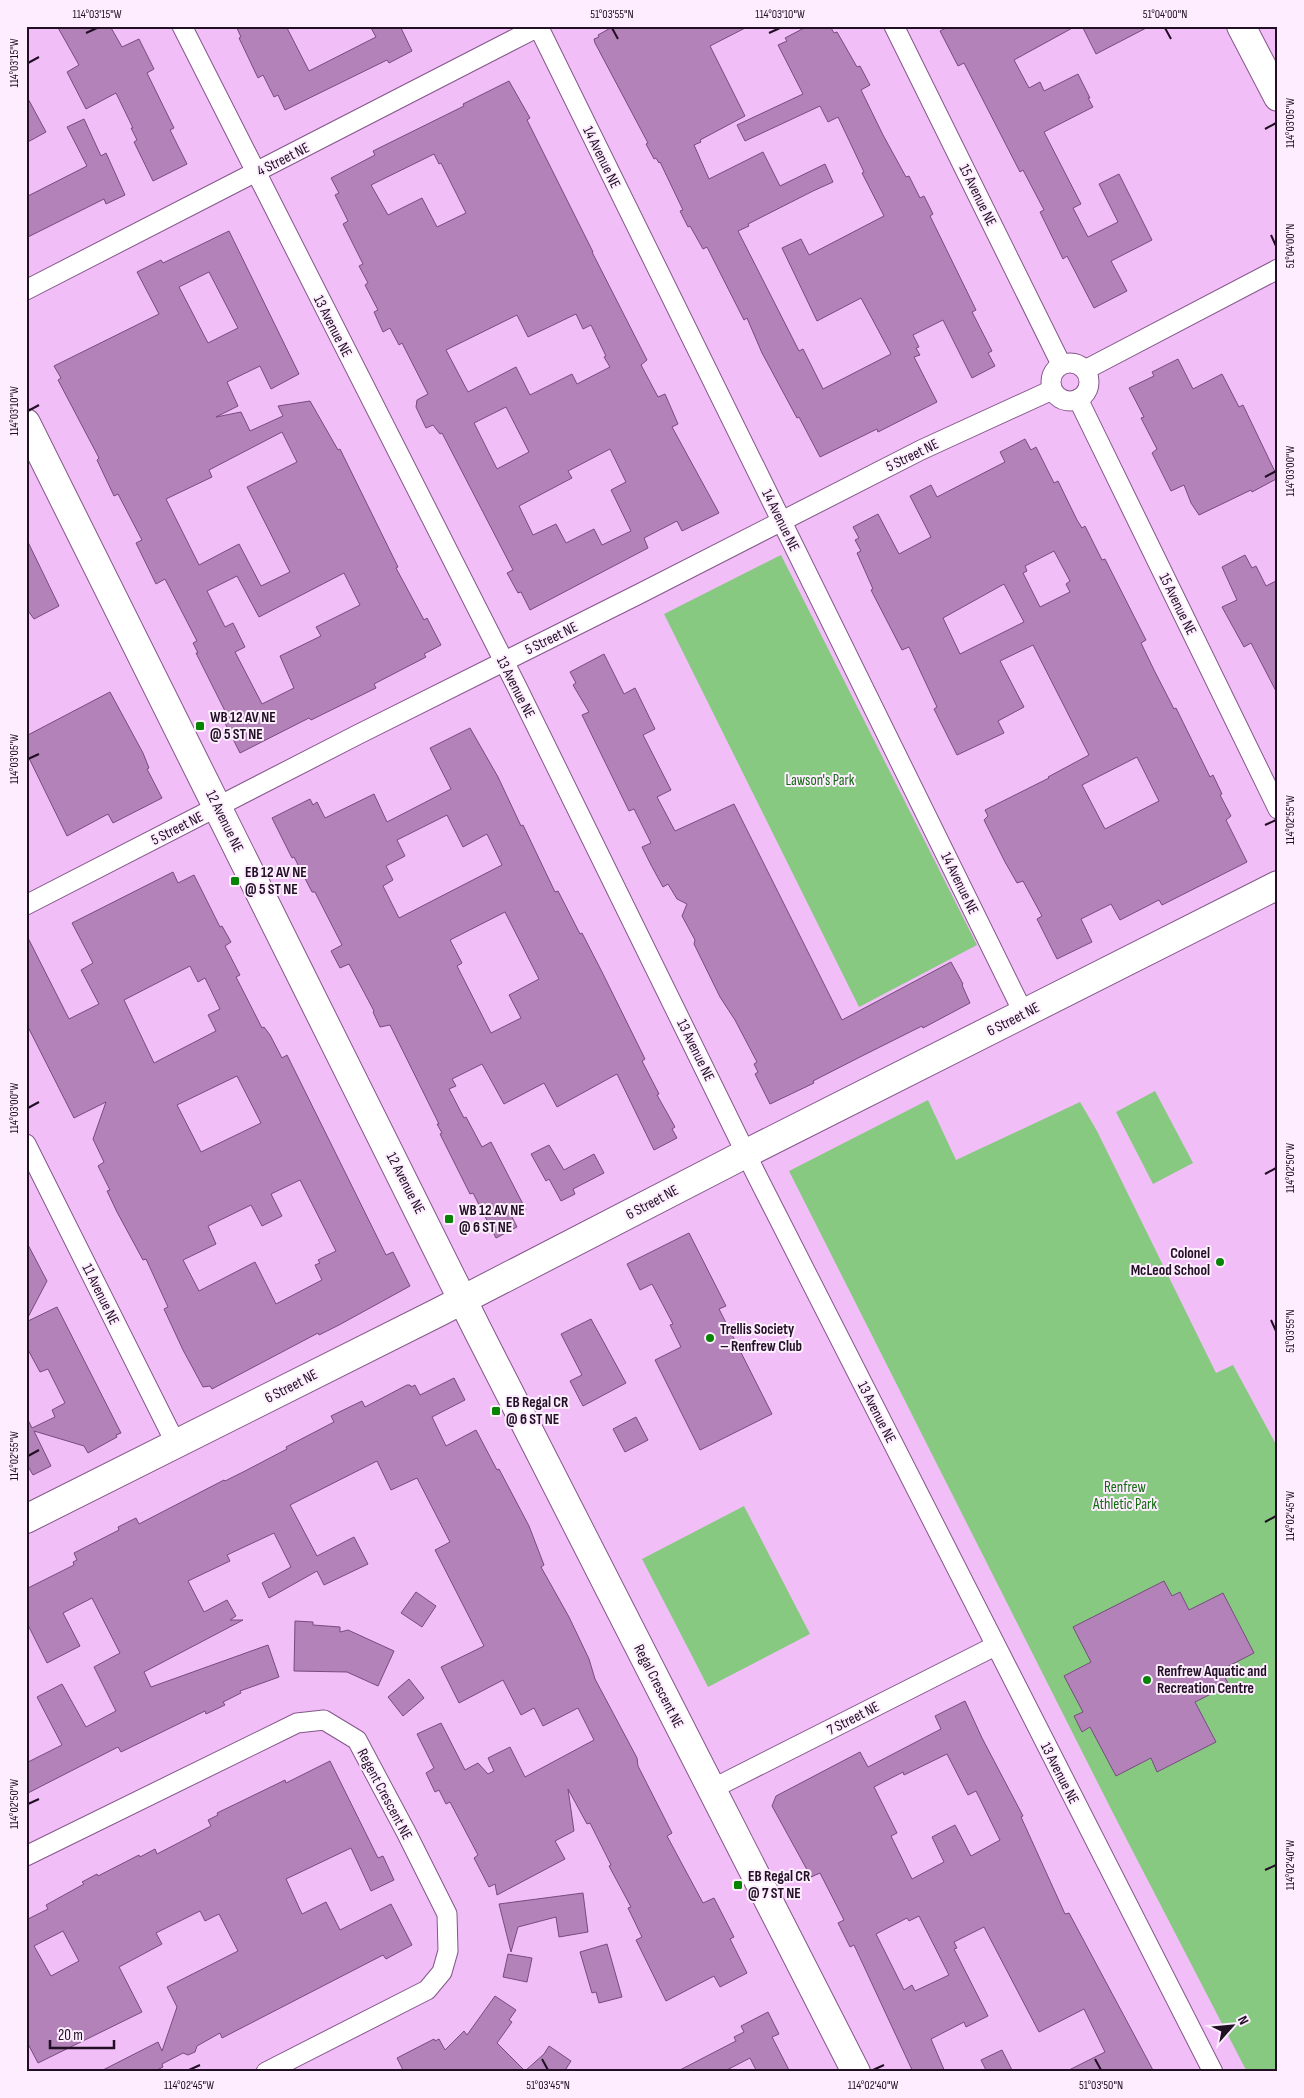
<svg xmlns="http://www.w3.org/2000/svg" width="1304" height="2098" font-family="'Sofia Sans Condensed',sans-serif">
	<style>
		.green { fill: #88c982 }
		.building { fill: #b282b9; stroke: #784b7e; fill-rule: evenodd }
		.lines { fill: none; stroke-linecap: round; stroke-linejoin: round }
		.street-casing { stroke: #84578a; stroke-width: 21 }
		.secondary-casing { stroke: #84578a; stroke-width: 30 }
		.highway-casing { stroke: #84578a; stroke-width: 30 }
		.street { stroke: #fff; stroke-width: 19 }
		.secondary { stroke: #fff; stroke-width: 28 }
		.highway { stroke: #fff; stroke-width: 28 }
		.ticks { fill: none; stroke: #210f23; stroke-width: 2 }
		.poi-dot { fill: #058402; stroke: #fdedff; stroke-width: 2 }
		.labels { text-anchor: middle; stroke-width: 4; stroke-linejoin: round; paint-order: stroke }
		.street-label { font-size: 15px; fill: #210f23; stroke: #fdedff }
		.poi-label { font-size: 15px; font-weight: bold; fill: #210f23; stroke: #fdedff; text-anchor: start }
		.park-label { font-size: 15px; fill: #136a10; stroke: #fdedff }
		.neatline { fill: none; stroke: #210f23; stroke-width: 2 }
		.ticks-label { font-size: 12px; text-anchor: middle; fill: #210f23 }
	</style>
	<rect width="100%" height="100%" fill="#f1bef7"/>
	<g class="green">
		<polygon points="781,555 977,945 859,1007 664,614"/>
		<polygon points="1155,1091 1193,1163 1153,1184 1116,1112"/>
		<polygon points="928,1100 956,1160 1080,1102 1097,1131 1216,1373 1233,1365 1278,1448 1278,2072 1247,2072 1114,1815 789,1171"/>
		<polygon points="744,1506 810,1634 708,1687 642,1559"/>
	</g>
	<g class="building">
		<polygon points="57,26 110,26 122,47 139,39 154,69 147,73 174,128 170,130 187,164 153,181 134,142 137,140 131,128 133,128 116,93 86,109 67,72 79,65"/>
		<polygon points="236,26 286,26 309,71 376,37 370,26 400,26 412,51 389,63 387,60 285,110 278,95 274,97 263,75 258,78 239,38 241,37"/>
		<polygon points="614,26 749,26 710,46 745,116 700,140 701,142 694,145 709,179 763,152 780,186 825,164 833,182 813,191 748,224 749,226 738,231 799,351 803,349 823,389 891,354 861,298 817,321 782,248 801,239 809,255 884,216 862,173 864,172 838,117 828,122 820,106 745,141 737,125 803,94 778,45 787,41 785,38 808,26 830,26 834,33 837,32 857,67 860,66 870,85 861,90 883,135 906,177 909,176 920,198 924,196 933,214 930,216 976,310 972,312 992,351 988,353 995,366 972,378 943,320 913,335 919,347 916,348 920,355 914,357 937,402 878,432 877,429 820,457 799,417 797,418 762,353 747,318 744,320 707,247 703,249 690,226 688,227 680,211 683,210 660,162 659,163 656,158 654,159 646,144 648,143 595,43 594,39 599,37 598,35"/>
		<polygon points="950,26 1076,26 1014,60 1029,88 1040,82 1044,91 1078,74 1090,98 1088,98 1093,107 1044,132 1081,204 1073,208 1088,237 1118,222 1099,184 1119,174 1152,240 1111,261 1127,291 1094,308 1067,256 1063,259 1040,212 1044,210 1023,170 1020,172 964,63 958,66 940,31"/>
		<polygon points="1082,26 1150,26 1096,54"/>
		<path d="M 509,81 L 530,118 L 527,120 L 593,252 L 592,252 L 647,360 L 641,365 L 658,397 L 665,394 L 678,424 L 672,427 L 719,513 L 682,531 L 677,521 L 644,538 L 648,548 L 530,610 L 521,592 L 518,593 L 507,573 L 513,570 L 442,433 L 440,434 L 433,425 L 426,428 L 416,407 L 417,400 L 428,394 L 402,343 L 399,345 L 390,328 L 383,332 L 374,312 L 378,310 L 365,285 L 368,283 L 359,266 L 363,264 L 343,224 L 348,221 L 335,195 L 339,193 L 331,178 L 375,155 L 373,151 L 464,106 L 463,104 ZM 434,154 L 439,164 L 441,163 L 466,213 L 437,227 L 422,198 L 388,215 L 371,185 ZM 576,314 L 583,329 L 591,325 L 606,356 L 604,357 L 610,367 L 577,384 L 572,374 L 530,395 L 516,367 L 468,392 L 446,350 L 517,315 L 528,337 ZM 506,407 L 529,452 L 497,469 L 474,423 ZM 610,449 L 626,482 L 611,490 L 631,531 L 602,545 L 594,529 L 566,543 L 556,524 L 533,535 L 519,506 L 572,478 L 568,471 Z"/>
		<polygon points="26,95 46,132 26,143"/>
		<polygon points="84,119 101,156 106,153 125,195 106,204 104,199 26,238 26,197 87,166 67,127"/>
		<path d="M 229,231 L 299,374 L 271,389 L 260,366 L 227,382 L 238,406 L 216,417 L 241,412 L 250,431 L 283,416 L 278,406 L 310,401 L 338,450 L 340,449 L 398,567 L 396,568 L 424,620 L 427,618 L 441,645 L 424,654 L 426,657 L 374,684 L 376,688 L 311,720 L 309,718 L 240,753 L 225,723 L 230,721 L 196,653 L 198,653 L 193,643 L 197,641 L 165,579 L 156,584 L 136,543 L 142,540 L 118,494 L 114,496 L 97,460 L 99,458 L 58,380 L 61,378 L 54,366 L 159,314 L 137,272 L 161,260 L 163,263 ZM 209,272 L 238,328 L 208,343 L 179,287 ZM 282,432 L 297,462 L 247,487 L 290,572 L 261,586 L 239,544 L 199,565 L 166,499 L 212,477 L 209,470 ZM 344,573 L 360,605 L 316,627 L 321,636 L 280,656 L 294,688 L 262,704 L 235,652 L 245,647 L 233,623 L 225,627 L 207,591 L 237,576 L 259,617 Z"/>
		<polygon points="1178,359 1193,389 1222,374 1239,407 1243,405 1278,478 1252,492 1251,490 1199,515 1191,503 1184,485 1171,491 1152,453 1157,449 1141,418 1144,417 1129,388 1154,376 1152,372"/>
		<path d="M 1025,439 L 1031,450 L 1036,447 L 1054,483 L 1058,481 L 1077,520 L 1082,528 L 1085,526 L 1102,560 L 1105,559 L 1146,640 L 1141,643 L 1154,670 L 1174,709 L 1176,708 L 1210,777 L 1213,775 L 1222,794 L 1220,795 L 1231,816 L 1226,820 L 1247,862 L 1162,905 L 1159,900 L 1120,920 L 1111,904 L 1081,919 L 1092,942 L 1057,959 L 1037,919 L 1042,916 L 1023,881 L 1017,883 L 1005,862 L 984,820 L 988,816 L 985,810 L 1049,778 L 1048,777 L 1089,755 L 1033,645 L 1000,661 L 1024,707 L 998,721 L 1004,733 L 957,755 L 934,709 L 937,707 L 909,647 L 902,650 L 871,590 L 873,589 L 857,553 L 861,551 L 855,540 L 859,538 L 853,527 L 878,514 L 899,554 L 931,537 L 910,496 L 931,485 L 937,497 L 1005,462 L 1000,452 ZM 1054,551 L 1070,581 L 1066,584 L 1070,592 L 1040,607 L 1023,573 L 1027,571 L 1025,566 ZM 1004,584 L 1024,622 L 960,654 L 943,618 ZM 1137,757 L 1159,801 L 1105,829 L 1082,785 Z"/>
		<polygon points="26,538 59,606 34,619 26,608"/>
		<polygon points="1245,555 1252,568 1256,566 1266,586 1278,580 1278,695 1251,643 1244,647 1222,607 1237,600 1222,567"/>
		<polygon points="604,654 624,694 635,688 655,729 643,735 671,790 657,797 675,831 734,804 842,1020 951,962 963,984 962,985 970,1003 923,1028 922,1026 860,1057 813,1081 814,1083 770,1104 755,1074 758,1072 754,1064 757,1062 735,1020 720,997 694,944 695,940 682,916 687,904 677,899 668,884 663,887 651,865 642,847 651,843 634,809 629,811 582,715 589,712 573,685 576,683 570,672"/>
		<polygon points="110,692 143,753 149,768 147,769 162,798 113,823 108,814 67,836 26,752 26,736"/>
		<path d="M 470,728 L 498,777 L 521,826 L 523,825 L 555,892 L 558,891 L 580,934 L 582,933 L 602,972 L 645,1059 L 642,1061 L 659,1094 L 657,1095 L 675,1127 L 672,1129 L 677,1138 L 654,1150 L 617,1074 L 557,1107 L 544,1083 L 504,1104 L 482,1064 L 452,1079 L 456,1086 L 449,1089 L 464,1118 L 466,1117 L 482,1147 L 491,1142 L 526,1210 L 512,1217 L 517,1227 L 496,1238 L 473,1193 L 470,1194 L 440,1134 L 442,1133 L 437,1124 L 439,1124 L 390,1025 L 380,1027 L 373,1012 L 374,1011 L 349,964 L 340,968 L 331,951 L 342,945 L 318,898 L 315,892 L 312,892 L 294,857 L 292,858 L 272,818 L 310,799 L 313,805 L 317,802 L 325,818 L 374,794 L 387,822 L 451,789 L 430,748 ZM 447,815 L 463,847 L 487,834 L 502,865 L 399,918 L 383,886 L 393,880 L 386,866 L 405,856 L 397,840 ZM 505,912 L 539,979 L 509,995 L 521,1018 L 491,1033 L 457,966 L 462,963 L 450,940 Z"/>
		<path d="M 173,872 L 178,883 L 194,875 L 220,927 L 222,926 L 231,942 L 225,946 L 240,975 L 236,977 L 262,1028 L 264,1027 L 270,1035 L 282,1058 L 287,1055 L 386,1255 L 393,1252 L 410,1286 L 339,1325 L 319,1335 L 318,1333 L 212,1389 L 210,1386 L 203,1387 L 183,1350 L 164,1309 L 168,1307 L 146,1259 L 143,1260 L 117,1212 L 107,1191 L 110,1190 L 98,1166 L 104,1162 L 93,1139 L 106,1102 L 74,1118 L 26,1023 L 26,934 L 69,1019 L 99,1004 L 81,970 L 93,963 L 72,923 ZM 190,966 L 198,982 L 205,978 L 220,1009 L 208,1015 L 216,1031 L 154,1063 L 124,1000 ZM 237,1076 L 261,1123 L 201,1152 L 177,1105 ZM 300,1180 L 336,1251 L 318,1260 L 320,1263 L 315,1265 L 322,1280 L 276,1304 L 255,1262 L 199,1291 L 183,1260 L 216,1244 L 208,1226 L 251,1205 L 262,1226 L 282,1216 L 271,1194 Z"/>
		<polygon points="549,1145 564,1170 594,1154 604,1173 573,1189 575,1194 561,1201 549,1179 546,1181 531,1154"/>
		<polygon points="689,1233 726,1306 719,1309 772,1414 700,1450 655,1360 681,1347 670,1325 673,1324 652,1284 640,1290 627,1264"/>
		<polygon points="26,1241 47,1281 26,1321"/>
		<polygon points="57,1307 121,1433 116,1435 117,1437 88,1453 84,1446 34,1431 51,1466 33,1475 26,1463 26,1416 32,1428 55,1417 52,1410 65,1403 48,1369 40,1372 26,1346 26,1322"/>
		<polygon points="591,1319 626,1383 583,1406 570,1381 582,1375 561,1334"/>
		<polygon points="454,1378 465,1400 432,1417 446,1446 476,1430 497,1470 499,1469 529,1526 544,1565 541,1567 569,1617 589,1659 595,1679 637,1758 638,1766 672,1833 667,1836 703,1903 714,1898 734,1937 730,1939 747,1973 720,1987 714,1976 666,2001 636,1940 642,1937 628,1908 631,1907 609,1866 611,1865 590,1823 587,1824 568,1789 574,1831 555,1841 565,1859 497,1895 495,1884 489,1887 474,1858 478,1855 450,1802 446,1804 439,1790 435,1792 426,1773 434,1768 417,1734 441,1723 465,1770 478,1763 488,1774 494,1771 488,1758 510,1747 525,1777 594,1740 578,1708 543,1726 534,1708 521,1715 503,1680 459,1703 441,1667 484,1646 435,1550 450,1542 417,1478 391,1490 377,1461 290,1505 317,1556 354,1537 368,1564 324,1585 317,1571 269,1598 262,1583 291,1567 274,1533 227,1555 230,1561 188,1581 204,1612 227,1600 236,1616 230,1620 243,1620 144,1672 151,1687 268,1645 279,1677 240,1691 241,1693 223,1702 225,1705 206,1714 205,1711 121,1752 118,1747 26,1794 26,1763 62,1745 37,1697 62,1684 86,1727 116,1711 94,1667 120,1653 92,1598 63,1613 80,1646 47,1663 26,1621 26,1589 74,1565 73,1562 77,1560 74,1553 119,1530 118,1527 136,1518 139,1524 224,1480 225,1481 245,1471 287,1449 286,1447 334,1422 331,1416 362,1401 365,1407 407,1385 410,1385 411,1387 415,1385 420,1395"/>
		<polygon points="636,1417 648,1440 625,1452 613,1429"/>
		<polygon points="1164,1581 1172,1596 1180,1592 1189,1610 1223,1593 1254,1653 1221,1670 1229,1685 1195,1702 1216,1742 1157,1772 1151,1758 1116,1776 1090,1727 1082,1732 1074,1716 1083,1712 1064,1676 1091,1662 1073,1627"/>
		<polygon points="416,1592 436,1606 422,1627 401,1613"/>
		<polygon points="295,1621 313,1622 313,1625 340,1627 340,1632 348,1630 394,1651 378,1686 347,1672 294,1671"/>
		<polygon points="409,1679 424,1698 403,1716 388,1697"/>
		<path d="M 965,1701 L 982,1738 L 1023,1816 L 1021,1817 L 1065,1914 L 1069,1913 L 1154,2072 L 1065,2072 L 1105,2052 L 1084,2009 L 1039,2032 L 984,1927 L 954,1942 L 957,1948 L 954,1949 L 988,2016 L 966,2027 L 964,2022 L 931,2039 L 945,2072 L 913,2072 L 854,1945 L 850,1947 L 838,1923 L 844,1920 L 820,1873 L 811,1877 L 772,1806 L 776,1796 L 860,1752 L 868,1767 L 941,1729 L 935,1716 ZM 947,1754 L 968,1795 L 976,1791 L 1000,1840 L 971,1856 L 955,1825 L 932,1837 L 944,1862 L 912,1879 L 891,1836 L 897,1833 L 874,1787 L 903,1772 L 904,1775 ZM 919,1916 L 949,1975 L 915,1991 L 912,1985 L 904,1990 L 876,1934 L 907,1918 L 909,1921 Z"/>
		<path d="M 330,1761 L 378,1858 L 383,1856 L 394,1880 L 371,1891 L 351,1848 L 286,1879 L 302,1914 L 326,1902 L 340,1930 L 391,1904 L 412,1945 L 386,1959 L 383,1955 L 222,2038 L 220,2033 L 197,2046 L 195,2052 L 188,2055 L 183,2053 L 162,2064 L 163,2067 L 153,2072 L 99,2072 L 158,2042 L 162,2051 L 177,2007 L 167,1987 L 238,1951 L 219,1914 L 205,1921 L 200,1911 L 156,1933 L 162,1944 L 119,1967 L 142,2012 L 38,2063 L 26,2040 L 26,1920 L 48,1909 L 46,1905 L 84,1884 L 82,1882 L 97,1874 L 98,1876 L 139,1855 L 140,1857 L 155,1849 L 157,1854 L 211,1826 L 208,1820 L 218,1815 L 217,1813 L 279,1783 L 285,1780 L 286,1783 ZM 63,1931 L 79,1961 L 51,1976 L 34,1946 Z"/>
		<polygon points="583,1893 588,1932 559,1937 556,1917 518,1927 511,1952 499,1904"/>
		<polygon points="607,1944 622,1997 599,2003 596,1992 592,1993 580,1952"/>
		<polygon points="508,1954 532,1958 527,1982 503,1977"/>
		<polygon points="495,1996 516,2010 509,2020 512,2022 497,2043 525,2071 544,2054 549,2046 571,2061 564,2072 404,2072 397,2058 434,2039 435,2041 439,2039 445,2050 464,2031 467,2035"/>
		<polygon points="768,2012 779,2034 772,2037 790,2072 757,2072 750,2058 723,2072 676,2072 736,2041 734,2037 744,2032 741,2026"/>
		<polygon points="1002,2050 1013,2072 987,2072 981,2060"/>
	</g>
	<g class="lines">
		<defs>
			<g id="street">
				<polyline points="182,26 517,687 757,1176 1213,2072"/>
				<polyline points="538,26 1024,1014"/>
				<polyline points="894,26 1061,364"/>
				<polyline points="26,290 540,26"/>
				<circle cx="1070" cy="382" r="19"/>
				<polyline points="1085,370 1278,269"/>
				<polyline points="1078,399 1278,809"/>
				<polyline points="26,905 357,735 639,594 921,450 1052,390"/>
				<polyline points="26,1144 176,1444"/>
				<polyline points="712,1789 995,1646"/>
				<polyline points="26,1856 297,1723 324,1720 357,1740 406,1832 447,1914 448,1951 442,1972 427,1990 266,2072"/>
			</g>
			<g id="secondary">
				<polyline points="26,423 477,1329 856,2072"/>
				<polyline points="26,1519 439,1312 747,1153 1278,885"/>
			</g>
			<polyline id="highway" points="1241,26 1278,97"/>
		</defs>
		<use href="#street" class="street-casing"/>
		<use href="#secondary" class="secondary-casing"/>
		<use href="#highway" class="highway-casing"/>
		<use href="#street" class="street"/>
		<use href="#secondary" class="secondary"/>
		<use href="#highway" class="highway"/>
	</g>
	<path class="ticks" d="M 612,28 L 618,39M 1165,28 L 1171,39M 86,33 L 97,28M 769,33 L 780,28M 28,63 L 39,57M 1265,129 L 1276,123M 1271,235 L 1276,246M 28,411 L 39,405M 1265,477 L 1276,471M 28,759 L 39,754M 1265,825 L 1276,820M 28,1108 L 39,1102M 1265,1174 L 1276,1168M 1271,1320 L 1276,1331M 28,1456 L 39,1450M 1265,1522 L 1276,1516M 28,1804 L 39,1799M 1265,1870 L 1276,1865M 542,2059 L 548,2070M 1095,2059 L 1101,2070M 189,2070 L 200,2065M 873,2070 L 884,2065"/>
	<g class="poi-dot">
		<rect x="195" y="721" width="10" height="10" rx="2.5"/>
		<rect x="230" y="876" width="10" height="10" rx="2.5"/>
		<rect x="444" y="1214" width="10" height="10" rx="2.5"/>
		<circle cx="1220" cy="1262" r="5"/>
		<circle cx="710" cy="1338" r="5"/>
		<rect x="491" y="1406" width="10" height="10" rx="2.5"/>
		<circle cx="1147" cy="1680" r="5"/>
		<rect x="733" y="1880" width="10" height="10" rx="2.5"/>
	</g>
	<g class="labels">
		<g class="street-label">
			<text transform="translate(602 157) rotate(64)" y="5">14 Avenue NE</text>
			<text transform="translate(283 159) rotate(-27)" y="5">4 Street NE</text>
			<text transform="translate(978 195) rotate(64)" y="5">15 Avenue NE</text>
			<text transform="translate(333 326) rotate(63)" y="5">13 Avenue NE</text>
			<text transform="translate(912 455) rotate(-26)" y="5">5 Street NE</text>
			<text transform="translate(781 520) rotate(64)" y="5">14 Avenue NE</text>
			<text transform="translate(1178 604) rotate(64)" y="5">15 Avenue NE</text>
			<text transform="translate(551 638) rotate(-26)" y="5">5 Street NE</text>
			<text transform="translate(516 687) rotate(63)" y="5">13 Avenue NE</text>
			<text transform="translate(225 821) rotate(64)" y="5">12 Avenue NE</text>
			<text transform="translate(177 828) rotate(-27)" y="5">5 Street NE</text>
			<text transform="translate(960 883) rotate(64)" y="5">14 Avenue NE</text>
			<text transform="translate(1013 1019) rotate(-27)" y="5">6 Street NE</text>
			<text transform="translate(696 1050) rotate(64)" y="5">13 Avenue NE</text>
			<text transform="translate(406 1183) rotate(63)" y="5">12 Avenue NE</text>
			<text transform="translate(652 1202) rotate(-28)" y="5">6 Street NE</text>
			<text transform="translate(101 1294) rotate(64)" y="5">11 Avenue NE</text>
			<text transform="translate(291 1386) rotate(-27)" y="5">6 Street NE</text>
			<text transform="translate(877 1412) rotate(63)" y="5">13 Avenue NE</text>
			<text transform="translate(659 1686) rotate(63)" y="5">Regal Crescent NE</text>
			<text transform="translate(853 1718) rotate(-27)" y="5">7 Street NE</text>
			<text transform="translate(1060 1773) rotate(63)" y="5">13 Avenue NE</text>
			<text transform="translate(385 1794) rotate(62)" y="5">Regent Crescent NE</text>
		</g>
		<g class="poi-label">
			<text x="210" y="722">WB 12 AV NE<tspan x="210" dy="17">@ 5 ST NE</tspan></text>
			<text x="245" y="877">EB 12 AV NE<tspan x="245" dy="17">@ 5 ST NE</tspan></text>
			<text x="459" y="1215">WB 12 AV NE<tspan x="459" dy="17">@ 6 ST NE</tspan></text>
			<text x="1210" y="1258" text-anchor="end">Colonel<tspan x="1210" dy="17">McLeod School</tspan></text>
			<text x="720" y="1334">Trellis Society<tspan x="720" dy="17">– Renfrew Club</tspan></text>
			<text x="506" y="1407">EB Regal CR<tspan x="506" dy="17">@ 6 ST NE</tspan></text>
			<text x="1157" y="1676">Renfrew Aquatic and<tspan x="1157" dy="17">Recreation Centre</tspan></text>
			<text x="748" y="1881">EB Regal CR<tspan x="748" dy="17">@ 7 ST NE</tspan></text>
		</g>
		<g class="park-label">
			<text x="820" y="785">Lawson's Park</text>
			<text x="1125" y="1492">Renfrew<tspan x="1125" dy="17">Athletic Park</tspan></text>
		</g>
	</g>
	<rect width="1304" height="2098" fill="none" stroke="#fdedff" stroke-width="55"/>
	<g transform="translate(1232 2026) rotate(63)" stroke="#fdedff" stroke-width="4" paint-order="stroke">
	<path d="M0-4L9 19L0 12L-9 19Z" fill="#210f23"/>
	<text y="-8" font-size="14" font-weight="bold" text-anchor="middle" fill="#210f23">N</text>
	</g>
	<path d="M50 2040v8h64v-8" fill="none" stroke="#210f23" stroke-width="2.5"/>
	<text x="58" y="2040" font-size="15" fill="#210f23" stroke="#fdedff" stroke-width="4" paint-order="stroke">20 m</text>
	<rect x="28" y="28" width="1248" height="2042" class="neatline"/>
	<g class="ticks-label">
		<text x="97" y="18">114°03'15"W</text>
		<text x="612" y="18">51°03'55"N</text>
		<text x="780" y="18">114°03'10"W</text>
		<text x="1165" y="18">51°04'00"N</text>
		<text transform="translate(14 63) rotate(-90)" y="4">114°03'15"W</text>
		<text transform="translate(1290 123) rotate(-90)" y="4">114°03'05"W</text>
		<text transform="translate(1290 246) rotate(-90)" y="4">51°04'00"N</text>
		<text transform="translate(14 411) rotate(-90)" y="4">114°03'10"W</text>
		<text transform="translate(1290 471) rotate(-90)" y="4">114°03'00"W</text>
		<text transform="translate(14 759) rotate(-90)" y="4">114°03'05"W</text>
		<text transform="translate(1290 820) rotate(-90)" y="4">114°02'55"W</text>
		<text transform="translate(14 1108) rotate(-90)" y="4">114°03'00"W</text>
		<text transform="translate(1290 1168) rotate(-90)" y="4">114°02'50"W</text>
		<text transform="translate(1290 1331) rotate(-90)" y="4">51°03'55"N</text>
		<text transform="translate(14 1456) rotate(-90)" y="4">114°02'55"W</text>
		<text transform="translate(1290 1516) rotate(-90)" y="4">114°02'45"W</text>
		<text transform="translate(14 1804) rotate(-90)" y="4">114°02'50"W</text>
		<text transform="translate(1290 1865) rotate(-90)" y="4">114°02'40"W</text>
		<text x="189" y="2089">114°02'45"W</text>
		<text x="548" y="2089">51°03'45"N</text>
		<text x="873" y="2089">114°02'40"W</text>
		<text x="1101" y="2089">51°03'50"N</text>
	</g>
</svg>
